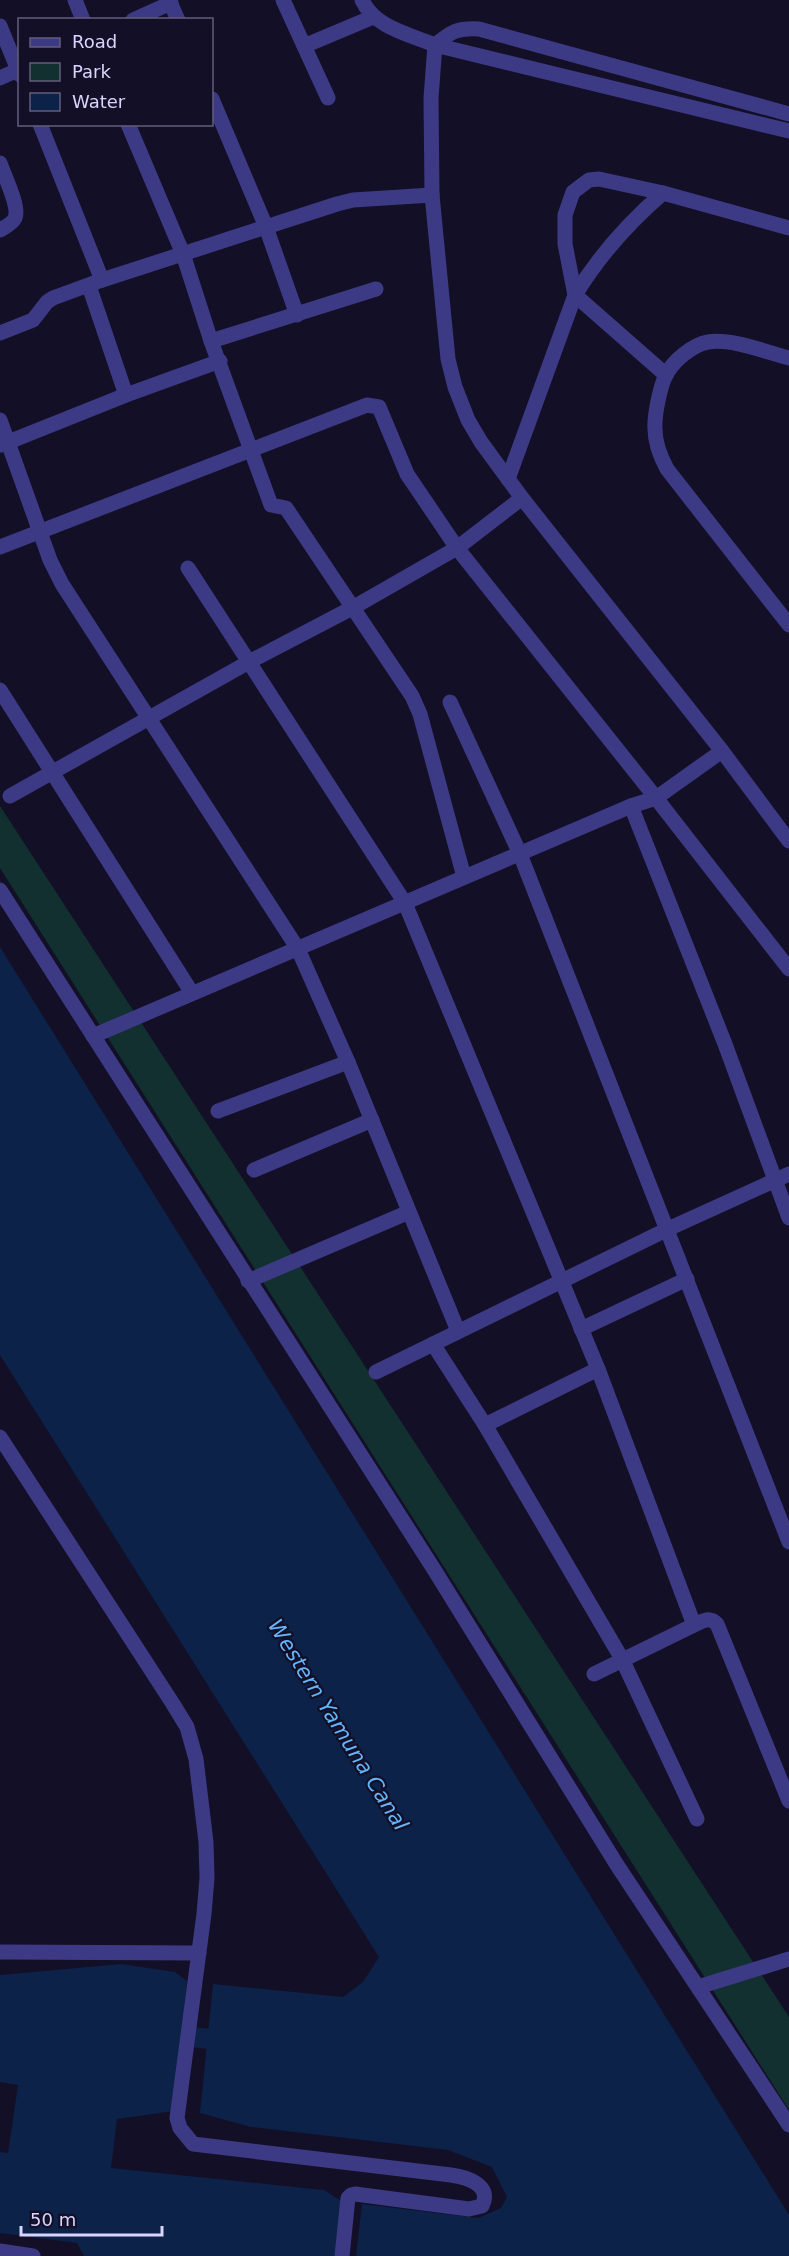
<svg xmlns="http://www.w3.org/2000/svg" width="789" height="2256" font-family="'DejaVu Sans',sans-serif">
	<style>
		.green { fill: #12302f }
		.water { fill: #0c2248 }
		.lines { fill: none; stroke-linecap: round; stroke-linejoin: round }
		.canal { stroke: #0c2248; stroke-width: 20 }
		.minor { stroke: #3d3a85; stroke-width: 15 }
		.labels { text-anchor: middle; stroke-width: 4.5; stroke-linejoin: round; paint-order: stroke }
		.water-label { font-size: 21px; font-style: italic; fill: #62b6ff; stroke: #130f26 }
	</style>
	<rect width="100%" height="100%" fill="#130f26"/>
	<polygon class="green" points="0,806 789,2017 789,2110 0,868"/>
	<g class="water">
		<polygon points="0,947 789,2215 789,2256 356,2256 362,2204 478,2218 501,2208 507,2197 492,2167 448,2150 251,2127 200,2113 213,1984 343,1997 363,1982 379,1957 0,1355"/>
		<polygon points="121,1964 175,1972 187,1981 174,2111 117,2119 111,2168 324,2190 343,2202 336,2256 84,2256 77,2243 0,2233 0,2152 8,2153 18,2085 0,2082 0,1975"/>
	</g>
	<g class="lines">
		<polyline class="canal" points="169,2034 232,2042"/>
		<g class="minor">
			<polyline points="75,0 83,20"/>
			<polyline points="169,0 178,20"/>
			<polyline points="283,0 328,98"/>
			<path d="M 362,0 C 375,28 409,34 435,45 L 789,131"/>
			<polyline points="133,20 171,3"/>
			<polyline points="0,26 20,75"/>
			<polyline points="304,46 373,17"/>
			<polyline points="0,78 20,69"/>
			<polyline points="212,99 266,227 297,315"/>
			<path d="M 789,114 L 479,29 C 457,28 452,31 435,45 L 431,98 L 432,195 L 448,359 L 455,387 L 468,420 L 481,442 L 522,498 L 722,751 L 789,841"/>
			<polyline points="40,124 102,280"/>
			<polyline points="128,124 183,254 211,341 271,505 286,508 412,696 420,714 464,877"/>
			<path d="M 0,163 C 4,175 20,207 15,218 C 12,224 5,227 0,230"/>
			<polyline points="663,193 599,179 589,180 573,192 565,215 565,244 575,295 666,375"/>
			<polyline points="89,286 126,395"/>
			<polyline points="0,333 33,320 47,302 53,298 102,280 337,204 353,200 432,195"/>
			<polyline points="211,341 376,289"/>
			<path d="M 789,358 C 766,352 731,338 708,342 C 692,345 673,361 666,375 C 660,386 654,417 655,429 C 655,444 660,456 667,469 L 789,625"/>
			<polyline points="0,420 50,560 62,584 298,949 348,1062 458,1331"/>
			<polyline points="1,445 126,395 220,361"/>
			<path d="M 508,479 L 575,295 C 599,256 628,223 663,193 L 789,228"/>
			<polyline points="0,547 367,405 379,407 407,474 457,548 656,798 789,969"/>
			<polyline points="188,568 405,903 598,1369 694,1625"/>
			<polyline points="0,690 192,993"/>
			<polyline points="450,702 520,854 789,1542"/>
			<polyline points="10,796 249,662 354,607 457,548 522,498"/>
			<polyline points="631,806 725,1044 789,1218"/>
			<polyline points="0,890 435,1571 617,1865 789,2125"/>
			<polyline points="93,1036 631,806 656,798 722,751"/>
			<polyline points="218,1111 348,1062"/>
			<polyline points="254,1170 372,1120"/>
			<polyline points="248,1281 409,1212"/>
			<polyline points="581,1329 687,1279"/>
			<polyline points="433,1344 485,1425 622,1659 697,1819"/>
			<polyline points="376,1372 668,1229 789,1174"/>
			<polyline points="485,1425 598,1369"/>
			<path d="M 0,1437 L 173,1704 L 187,1727 L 196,1759 L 206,1842 L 207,1878 L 204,1914 L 177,2118 L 180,2128 L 193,2144 L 451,2175 C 466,2177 493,2185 482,2206 L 469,2209 L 355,2194 L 351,2195 L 348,2198 L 342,2256"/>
			<path d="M 594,1674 L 694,1625 C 703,1621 709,1616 717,1624 L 789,1801"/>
			<polyline points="0,1952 199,1953"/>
			<polyline points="698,1987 789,1959"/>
			<polyline points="0,2251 33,2256"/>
		</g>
	</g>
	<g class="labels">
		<g class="water-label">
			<text transform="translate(338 1725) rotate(58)" y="7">Western Yamuna Canal</text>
		</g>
	</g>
	<rect x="18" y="18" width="195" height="108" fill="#130f26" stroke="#625e7d" stroke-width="1.5"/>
	<rect x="30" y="38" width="30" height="9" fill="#3d3a85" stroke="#625e7d" stroke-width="1.5"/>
	<text x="72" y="48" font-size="18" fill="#d9d4ff">Road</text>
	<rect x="30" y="63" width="30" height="18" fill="#12302f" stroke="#625e7d" stroke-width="1.5"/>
	<text x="72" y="78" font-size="18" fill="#d9d4ff">Park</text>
	<rect x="30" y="93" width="30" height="18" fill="#0c2248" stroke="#625e7d" stroke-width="1.5"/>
	<text x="72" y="108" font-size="18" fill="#d9d4ff">Water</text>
	<path d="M21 2226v9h141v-9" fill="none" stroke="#d9d4ff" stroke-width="3"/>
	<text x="30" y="2226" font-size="18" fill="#d9d4ff" stroke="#130f26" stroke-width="4.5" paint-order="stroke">50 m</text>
</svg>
